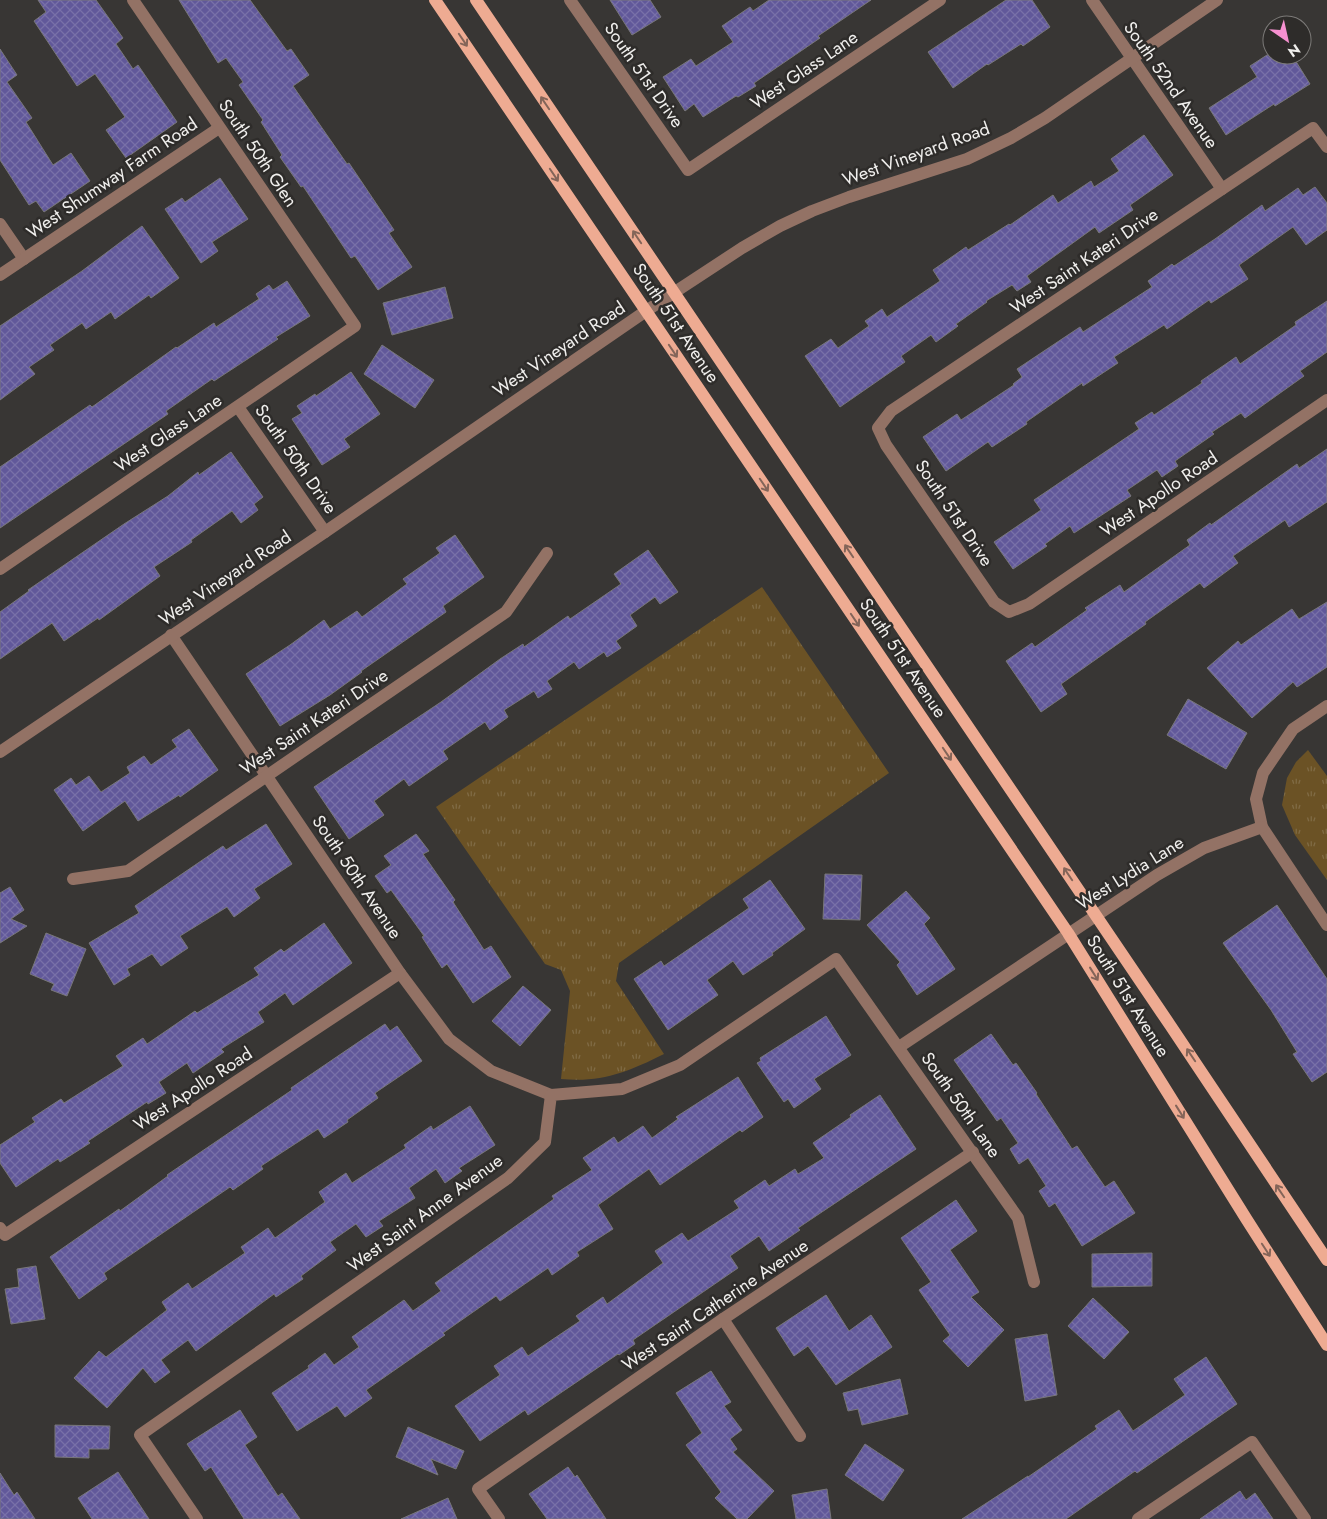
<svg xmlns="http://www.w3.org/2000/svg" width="1327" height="1519" font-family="Jost,sans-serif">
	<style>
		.park { fill: url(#park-tufts) }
		.building { fill: url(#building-cross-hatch); stroke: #78777a }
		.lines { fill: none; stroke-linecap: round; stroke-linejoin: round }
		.minor { stroke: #937265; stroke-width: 12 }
		.major { stroke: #eeab92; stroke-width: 12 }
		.oneway { stroke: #846559 }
		.labels { text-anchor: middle; stroke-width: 5; stroke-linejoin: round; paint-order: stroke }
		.street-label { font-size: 18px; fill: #f0efed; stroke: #2e2c2a }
	</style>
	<defs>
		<pattern id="park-tufts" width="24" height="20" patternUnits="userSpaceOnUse" patternTransform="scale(1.25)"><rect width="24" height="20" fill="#6b5225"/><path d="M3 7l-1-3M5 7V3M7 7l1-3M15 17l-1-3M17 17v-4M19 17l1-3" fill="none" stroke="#806b45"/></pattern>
		<pattern id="building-cross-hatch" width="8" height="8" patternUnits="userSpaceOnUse" patternTransform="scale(1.25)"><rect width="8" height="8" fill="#61589a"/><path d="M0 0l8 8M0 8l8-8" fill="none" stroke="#7870a8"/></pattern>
	</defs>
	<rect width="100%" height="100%" fill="#383634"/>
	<g class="park">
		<path d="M 762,587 L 889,773 L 619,963 L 616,981 L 664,1054 C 628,1072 601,1083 561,1079 L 570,991 L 561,970 L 545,964 L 436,807 Z"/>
		<polygon points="1308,750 1327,776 1327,880 1295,835 1282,805 1287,778 1296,762"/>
	</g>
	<g class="building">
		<polygon points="38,0 96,0 123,38 116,44 133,69 138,65 177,122 126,158 106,130 125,117 95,74 77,86 34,21 46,12"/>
		<polygon points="179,0 250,0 287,51 291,49 309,75 293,86 347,164 349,163 394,230 389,233 412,267 378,290 355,256 351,258 303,186 301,187 280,157 282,155 261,122 263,120 239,85 243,82 226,58 218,63"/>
		<polygon points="610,0 650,0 661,17 632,35"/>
		<polygon points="769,0 871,0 818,36 820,38 754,83 756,86 738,97 736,96 703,117 694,104 685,111 663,77 691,59 696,66 733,42 722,26 750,7 753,11"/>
		<polygon points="1006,0 1032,0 1050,27 1023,46 1021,44 988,65 987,64 953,88 928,52"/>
		<polygon points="0,49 17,75 7,82 32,118 26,122 53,165 71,153 90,181 44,212 36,201 29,205 0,160"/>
		<polygon points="1267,55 1292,55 1310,84 1275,106 1274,104 1226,135 1209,108 1257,77 1250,66"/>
		<polygon points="1144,135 1173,175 1130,205 1133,210 1099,233 1095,227 1027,276 1031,282 1017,291 1012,285 986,301 987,302 956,324 958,326 936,342 931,335 901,356 905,362 840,407 805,356 831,339 838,348 869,326 865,321 882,309 887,317 940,281 933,270 966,247 968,250 1009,224 1010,225 1053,195 1058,203 1091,181 1094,187 1119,171 1111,159"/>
		<polygon points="220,178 248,219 212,242 218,251 201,263 165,209 182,198 185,202"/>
		<polygon points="1315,187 1327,203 1327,230 1306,245 1293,227 1239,265 1248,279 1211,303 1209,300 1167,329 1164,325 1114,357 1118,363 1083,386 1082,383 1026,422 1027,424 992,447 988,442 946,471 923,437 957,414 961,420 1014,385 1013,384 1022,377 1017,369 1080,327 1083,332 1152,287 1148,281 1172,264 1174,266 1215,239 1262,205 1265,211 1298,188 1303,195"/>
		<polygon points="142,226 179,278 151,298 149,295 115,319 111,312 86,329 82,323 50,345 54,350 29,367 35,374 0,400 0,326 82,271"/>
		<polygon points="287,281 310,316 276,337 278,339 214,381 212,379 166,411 168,414 0,528 0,467 90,405 92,407 176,347 177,348 214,323 216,327 259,299 256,294 269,285 273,290"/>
		<polygon points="445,287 453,318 392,335 383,303"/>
		<polygon points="1327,301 1327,352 1300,371 1304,376 1245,418 1241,413 1212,432 1214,434 1175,461 1178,466 1162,477 1157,470 1127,490 1131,496 1074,533 1070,526 1045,544 1047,546 1013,569 994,542 1041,510 1034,500 1139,429 1135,423 1152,412 1154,415 1202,383 1201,381 1236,357 1240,364 1296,325 1295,322"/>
		<polygon points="382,345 434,380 415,408 364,374"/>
		<polygon points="351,372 380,414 344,439 350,447 322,465 292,419 302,413 297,406 315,394 316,396"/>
		<polygon points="1327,449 1327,502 1289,527 1285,520 1233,556 1238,563 1204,588 1200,583 1145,622 1146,624 1061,684 1067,694 1041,712 1006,661 1032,643 1035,647 1087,610 1085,608 1120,585 1124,592 1190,545 1187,540 1210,523 1211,525 1297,464 1299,468"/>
		<polygon points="231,452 263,497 254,504 258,510 241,523 232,511 191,540 192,542 154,567 160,576 99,620 98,618 64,641 52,623 0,659 0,612 29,591 28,590 124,524 168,496 198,472 199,475"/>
		<polygon points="455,535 484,577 443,606 446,612 361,671 362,672 330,695 280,726 246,674 290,645 324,620 330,629 357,611 362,617 407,584 403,579 440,553 436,548"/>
		<polygon points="648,550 678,592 660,604 655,597 630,615 637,626 616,641 621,648 607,657 604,652 579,669 574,662 547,681 552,689 538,698 534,691 504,710 508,717 490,730 485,722 443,751 448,759 409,786 404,779 374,801 384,815 349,839 314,787 441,702 500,659 523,644 524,647 568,616 570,619 621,584 614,574"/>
		<polygon points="1327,602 1327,667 1297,687 1293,682 1252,718 1207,668 1238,641 1241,645 1292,609 1299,619"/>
		<polygon points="1188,699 1247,733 1226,769 1167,735"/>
		<polygon points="189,729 218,770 180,797 179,795 138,821 125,801 83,831 54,790 71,778 76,785 89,776 101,792 130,773 127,767 144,756 151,765 177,747 172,740"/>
		<polygon points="266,824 292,864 254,889 260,898 234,917 227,907 180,936 188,948 161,966 152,954 127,969 130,975 114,985 89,943 139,913 135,906 223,846 226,850"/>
		<polygon points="416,834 429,851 423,854 455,900 453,902 484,950 491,946 511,977 473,1003 447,964 442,968 422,937 424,936 391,890 387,893 375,876 391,865 384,856"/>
		<polygon points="825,874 862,875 860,920 823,919"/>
		<polygon points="770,880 805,929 772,953 773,955 743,975 733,961 707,980 718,995 668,1030 634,979 661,961 664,966 749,908 743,899"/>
		<polygon points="10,887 24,910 11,919 27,926 0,943 0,893"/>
		<polygon points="906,891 930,918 924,924 955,969 917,995 897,965 900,962 867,925"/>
		<polygon points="1277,905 1327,979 1327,1072 1312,1082 1293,1054 1297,1052 1271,1010 1223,943"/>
		<polygon points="324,923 352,963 293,1005 285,993 258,1012 264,1022 221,1049 224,1052 193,1073 187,1063 159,1082 166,1093 148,1104 147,1102 88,1141 90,1143 60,1162 58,1159 16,1187 0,1163 0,1145 35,1122 32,1118 61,1099 64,1103 123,1066 116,1056 143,1038 147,1044 195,1011 197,1013 259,975 254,968 281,949 284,952"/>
		<polygon points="46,933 86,949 67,996 51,990 54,984 30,974"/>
		<polygon points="523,986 551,1010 520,1046 492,1021"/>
		<polygon points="826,1016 851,1055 814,1079 821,1089 794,1108 788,1099 784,1102 757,1063 761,1061 760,1058"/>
		<polygon points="385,1024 390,1031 397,1026 422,1061 375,1093 378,1098 347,1120 348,1122 324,1138 318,1129 261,1166 263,1169 233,1190 230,1187 104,1273 107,1279 79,1299 50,1257 119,1209 120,1211 168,1176 167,1175 292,1090 291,1088"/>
		<polygon points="991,1034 1013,1065 1016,1063 1037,1093 1036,1094 1072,1149 1077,1146 1105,1187 1114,1181 1135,1213 1082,1246 1055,1203 1049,1207 1039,1191 1046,1186 1028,1158 1019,1164 1010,1149 1018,1143 1001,1118 997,1121 954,1060"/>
		<polygon points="738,1077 763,1117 742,1132 740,1130 660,1185 649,1169 598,1205 613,1229 577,1252 579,1256 552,1275 548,1268 500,1301 496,1296 443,1333 445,1335 366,1390 372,1398 345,1417 337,1406 297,1431 272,1393 309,1368 308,1366 325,1353 334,1365 359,1347 352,1337 404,1300 413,1311 441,1291 435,1283 554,1199 552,1196 592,1170 583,1158 614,1137 618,1143 643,1126 652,1138 678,1119 676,1117"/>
		<polygon points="880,1095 916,1149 798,1228 800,1230 769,1251 759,1236 730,1256 738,1268 633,1340 635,1344 619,1355 618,1354 528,1415 525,1410 480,1441 455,1406 500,1375 494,1366 522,1347 528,1356 580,1321 576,1316 603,1297 607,1304 663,1263 655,1251 682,1233 688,1241 739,1208 734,1201 765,1180 769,1186 795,1169 798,1174 824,1158 813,1143 851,1117 850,1115"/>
		<polygon points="470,1106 495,1145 459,1168 462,1171 445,1183 436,1169 409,1188 415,1198 379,1221 383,1226 366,1237 356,1224 330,1242 336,1250 301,1276 303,1279 276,1297 274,1294 196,1351 188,1340 161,1360 170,1372 155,1383 143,1368 107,1408 74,1378 99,1351 106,1357 167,1310 162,1302 188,1283 192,1289 245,1253 241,1247 268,1228 275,1238 325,1202 319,1192 346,1173 352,1183 406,1148 404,1145 431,1126 433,1130"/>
		<polygon points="956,1200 977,1231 950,1250 979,1292 971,1297 1004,1330 968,1367 943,1341 950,1335 919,1290 931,1282 901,1238"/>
		<polygon points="1152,1253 1152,1286 1092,1287 1092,1254"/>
		<polygon points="36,1266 45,1319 11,1324 5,1289 19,1287 17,1269"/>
		<polygon points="826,1295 849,1331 871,1315 892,1347 836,1385 808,1346 794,1356 776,1328"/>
		<polygon points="1093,1298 1129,1332 1104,1359 1068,1326"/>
		<polygon points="1047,1334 1057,1395 1025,1401 1015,1339"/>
		<polygon points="1206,1357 1237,1404 1137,1473 1135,1471 1066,1519 962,1519 1028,1476 1028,1477 1097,1429 1095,1426 1119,1410 1133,1431 1185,1395 1174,1379"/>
		<polygon points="711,1371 731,1402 724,1406 742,1430 730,1439 737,1449 733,1452 774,1491 747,1519 737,1519 715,1498 721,1492 686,1445 702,1433 676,1393"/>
		<polygon points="900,1379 908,1414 862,1425 858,1409 848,1411 843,1393"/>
		<polygon points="240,1410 257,1437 245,1445 278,1496 282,1493 300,1519 244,1519 211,1467 205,1471 187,1444"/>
		<polygon points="55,1425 110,1426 109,1449 89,1449 89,1458 55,1457"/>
		<polygon points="408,1427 464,1451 456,1469 431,1459 438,1475 396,1457"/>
		<polygon points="865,1444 904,1470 883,1501 845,1475"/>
		<polygon points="568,1467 575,1477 577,1475 606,1519 547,1519 529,1494"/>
		<polygon points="118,1472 149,1519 92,1519 78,1498"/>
		<polygon points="0,1473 14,1495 17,1492 35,1519 0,1519"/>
		<polygon points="827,1489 831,1519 796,1519 792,1495"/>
		<polygon points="1240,1491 1246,1500 1255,1493 1273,1519 1200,1519"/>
		<polygon points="448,1498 457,1519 401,1519"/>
	</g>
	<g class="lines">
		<g class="minor">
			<polyline points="570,0 688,170 940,0"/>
			<polyline points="1092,0 1222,189"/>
			<polyline points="1327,147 1313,128 891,411 878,428 886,445 994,602 1009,612 1029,604 1327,400"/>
			<polyline points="0,224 24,259"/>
			<polyline points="0,275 219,128"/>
			<polyline points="238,407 325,532"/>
			<polyline points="0,569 355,326 133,0"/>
			<polyline points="171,635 400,973 449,1039 491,1071 551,1095"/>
			<polyline points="1327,706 1293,729 1263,773 1256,799 1262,827 1327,925"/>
			<polyline points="0,752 325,532 646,311 742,248 780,226 812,211 849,197 967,159 1011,138 1045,118 1217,0"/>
			<polyline points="73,879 128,871 506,612 547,553"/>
			<polyline points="899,1047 1157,875 1204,848 1262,827"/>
			<polyline points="0,1228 5,1235 400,973"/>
			<polyline points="723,1319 800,1436"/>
			<polyline points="197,1519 140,1435 508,1178 545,1142 551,1095 622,1089 680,1065 836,959 1018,1218 1034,1282"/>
			<polyline points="499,1519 478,1489 723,1319 973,1152"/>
			<polyline points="1138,1519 1252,1442 1305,1519"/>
		</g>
		<g class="major">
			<polyline points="435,0 1068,933 1247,1220 1327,1345"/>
			<polyline points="476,0 1170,1025 1327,1260"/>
		</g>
	</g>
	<defs><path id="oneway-shaft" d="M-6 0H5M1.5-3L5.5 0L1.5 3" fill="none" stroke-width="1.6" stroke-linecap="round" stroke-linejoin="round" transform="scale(1.25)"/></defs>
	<g class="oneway">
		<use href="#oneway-shaft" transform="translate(463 40) rotate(56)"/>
		<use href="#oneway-shaft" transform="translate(545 103) rotate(-124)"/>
		<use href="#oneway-shaft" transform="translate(554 175) rotate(56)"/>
		<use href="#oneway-shaft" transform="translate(637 237) rotate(-124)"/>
		<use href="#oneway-shaft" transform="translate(673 351) rotate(56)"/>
		<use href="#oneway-shaft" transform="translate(764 485) rotate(56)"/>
		<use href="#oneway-shaft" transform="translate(849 551) rotate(-124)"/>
		<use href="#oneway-shaft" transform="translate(855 620) rotate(56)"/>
		<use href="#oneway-shaft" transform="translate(947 754) rotate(56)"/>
		<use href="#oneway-shaft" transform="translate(1068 874) rotate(-124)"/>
		<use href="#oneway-shaft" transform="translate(1094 974) rotate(58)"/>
		<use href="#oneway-shaft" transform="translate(1191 1055) rotate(-124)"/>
		<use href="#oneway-shaft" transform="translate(1180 1112) rotate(58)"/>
		<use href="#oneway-shaft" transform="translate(1280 1191) rotate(-124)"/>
		<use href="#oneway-shaft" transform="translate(1266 1250) rotate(57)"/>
	</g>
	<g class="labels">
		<g class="street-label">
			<text transform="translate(804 70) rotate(-34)" y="6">West Glass Lane</text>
			<text transform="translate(644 75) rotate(55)" y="6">South 51st Drive</text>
			<text transform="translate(1171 85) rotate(55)" y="6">South 52nd Avenue</text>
			<text transform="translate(258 153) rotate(56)" y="6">South 50th Glen</text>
			<text transform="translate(916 154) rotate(-20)" y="6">West Vineyard Road</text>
			<text transform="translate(112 178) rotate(-34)" y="6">West Shumway Farm Road</text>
			<text transform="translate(1084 261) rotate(-34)" y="6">West Saint Kateri Drive</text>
			<text transform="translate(676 323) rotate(56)" y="6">South 51st Avenue</text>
			<text transform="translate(559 349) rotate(-34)" y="6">West Vineyard Road</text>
			<text transform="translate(168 433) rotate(-34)" y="6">West Glass Lane</text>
			<text transform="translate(296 459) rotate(55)" y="6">South 50th Drive</text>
			<text transform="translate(1159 494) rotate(-34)" y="6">West Apollo Road</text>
			<text transform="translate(954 513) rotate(56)" y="6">South 51st Drive</text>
			<text transform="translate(225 578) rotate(-34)" y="6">West Vineyard Road</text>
			<text transform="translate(903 658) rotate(56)" y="6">South 51st Avenue</text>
			<text transform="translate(314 722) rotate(-34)" y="6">West Saint Kateri Drive</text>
			<text transform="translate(1130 873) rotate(-32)" y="6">West Lydia Lane</text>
			<text transform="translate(357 877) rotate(56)" y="6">South 50th Avenue</text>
			<text transform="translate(1128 996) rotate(58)" y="6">South 51st Avenue</text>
			<text transform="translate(193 1089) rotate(-33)" y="6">West Apollo Road</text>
			<text transform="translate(961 1105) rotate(55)" y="6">South 50th Lane</text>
			<text transform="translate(425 1213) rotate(-36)" y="6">West Saint Anne Avenue</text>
			<text transform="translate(715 1305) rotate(-34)" y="6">West Saint Catherine Avenue</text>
		</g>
	</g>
	<g transform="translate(1287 40) rotate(146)"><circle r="24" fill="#2e2c2a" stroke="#7c7a78"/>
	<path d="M0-4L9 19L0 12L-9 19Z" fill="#f690d0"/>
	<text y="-8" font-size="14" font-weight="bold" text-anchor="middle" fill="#f0efed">N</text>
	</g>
</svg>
